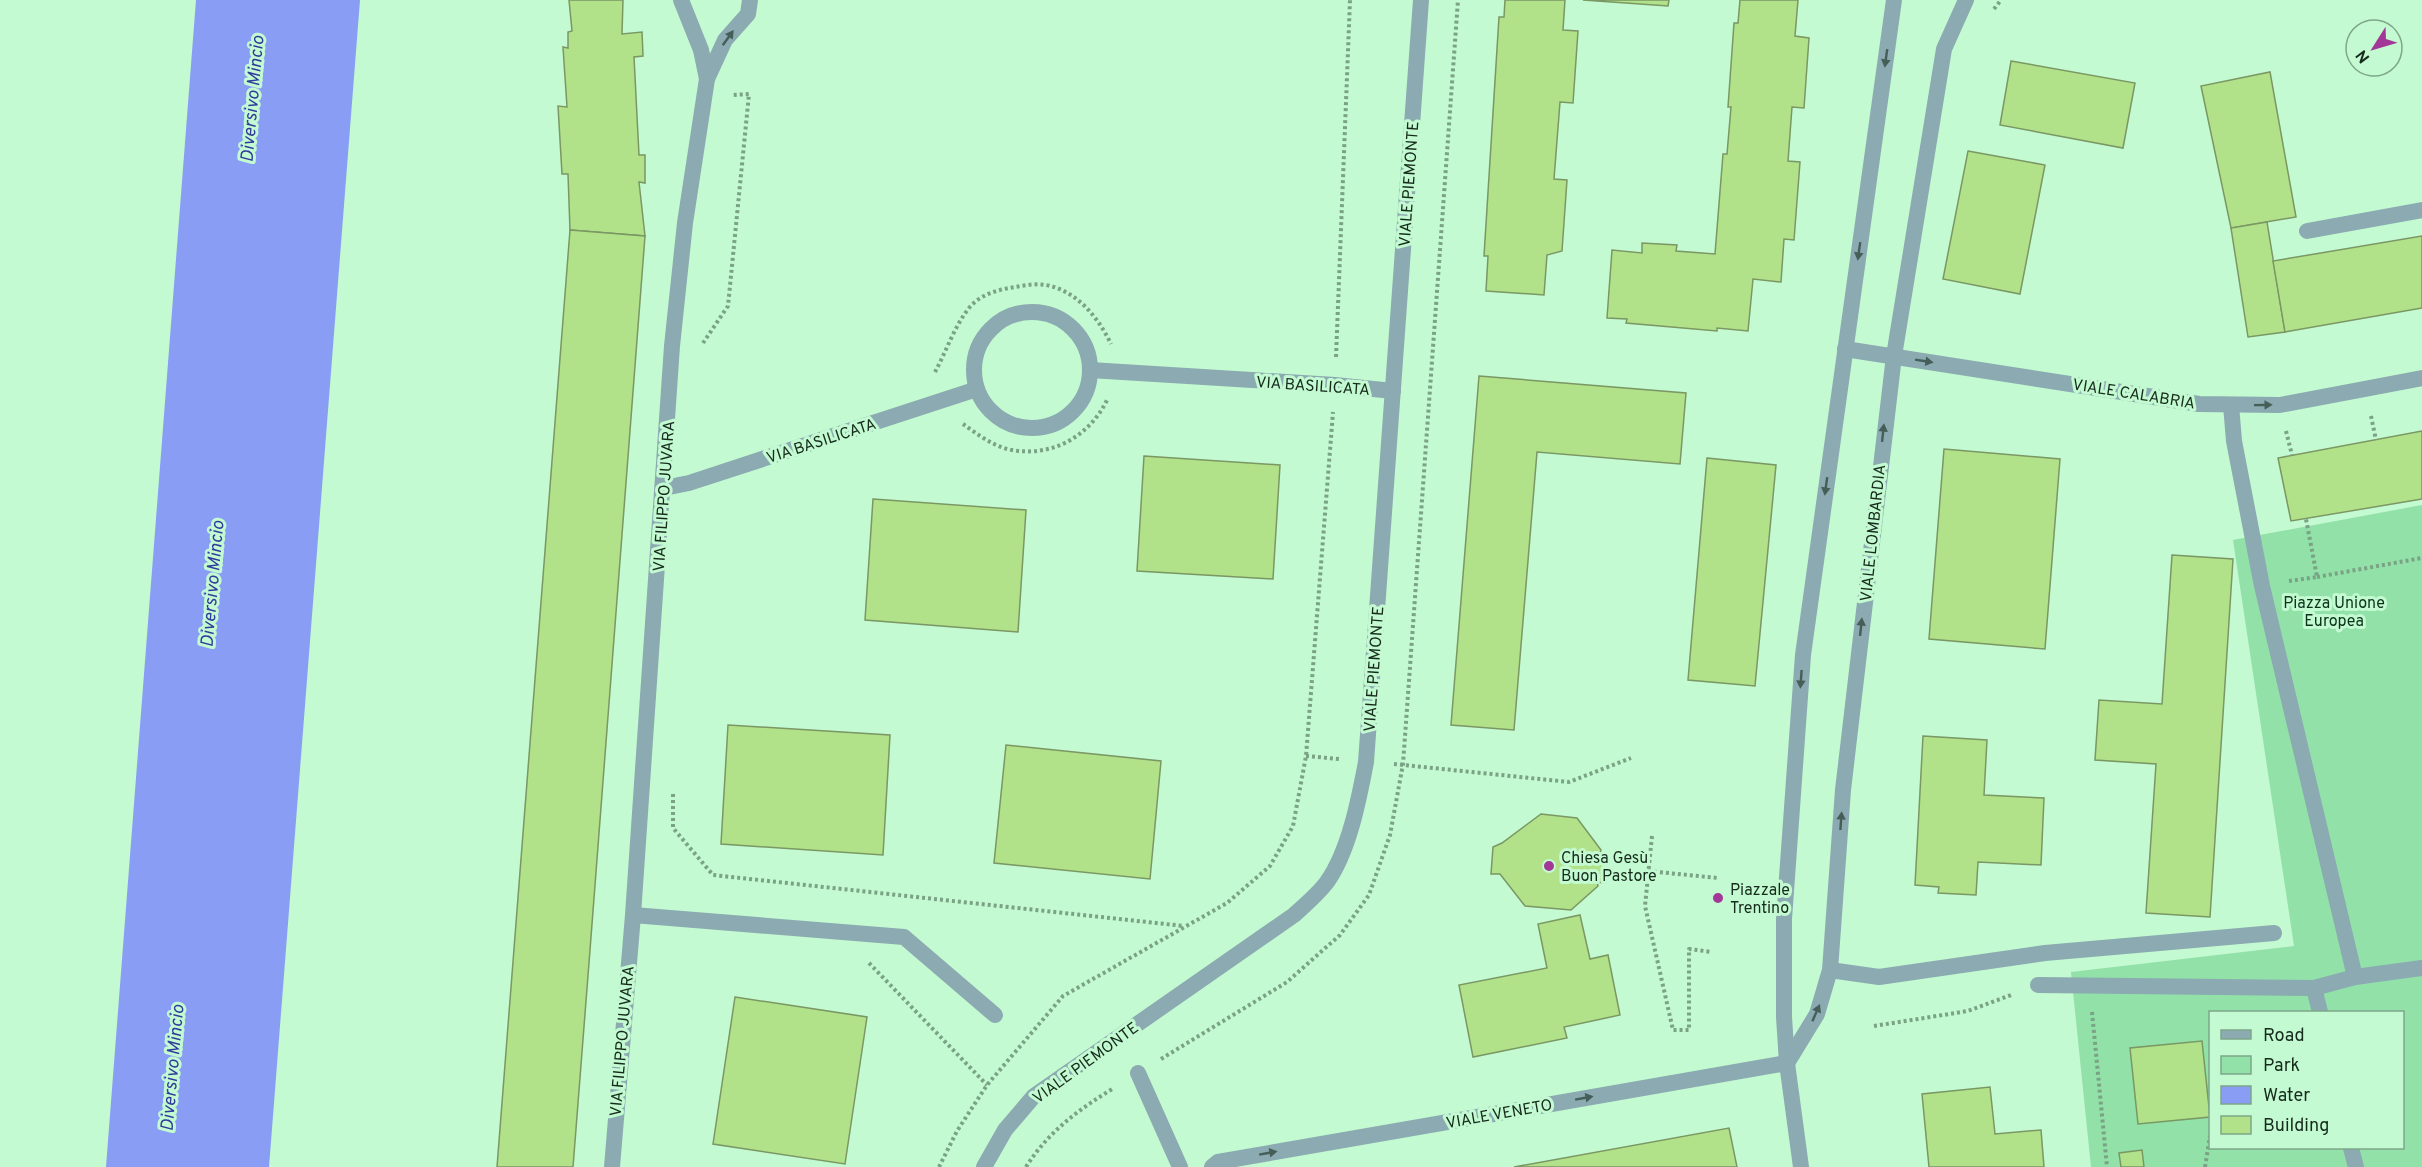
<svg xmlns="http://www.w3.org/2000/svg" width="2422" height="1167" font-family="Overpass,sans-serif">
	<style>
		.green { fill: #91e1a8; fill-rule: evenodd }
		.water { fill: #889df3 }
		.building { fill: #b1e289; stroke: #7a9764; stroke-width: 1.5 }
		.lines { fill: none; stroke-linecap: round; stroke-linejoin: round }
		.path { stroke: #7aa385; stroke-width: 4; stroke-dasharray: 3 3; stroke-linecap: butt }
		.service { stroke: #8baab1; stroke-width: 16 }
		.pedestrian { stroke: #8baab1; stroke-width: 16 }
		.minor { stroke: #8baab1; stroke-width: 16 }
		.oneway { fill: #455e58 }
		.poi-dot { fill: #a23797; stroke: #c3fad1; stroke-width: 2 }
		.labels { text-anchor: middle; stroke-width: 6; stroke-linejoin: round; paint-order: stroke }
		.street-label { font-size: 16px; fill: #162b1c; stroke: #c3fad1 }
		.park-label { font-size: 16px; fill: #0b331a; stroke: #c3fad1 }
		.poi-label { font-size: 16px; fill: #162b1c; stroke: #c3fad1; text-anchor: start }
		.water-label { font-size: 18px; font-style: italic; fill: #2f3a9b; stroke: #c3fad1 }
	</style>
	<rect width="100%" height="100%" fill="#c3fad1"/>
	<path class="green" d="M 2422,505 L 2422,1167 L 2091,1167 L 2071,972 L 2294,946 L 2233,540 ZM 2210,1012 L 2402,1012 L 2402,1148 L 2210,1148 Z"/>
	<polygon class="water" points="196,0 360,0 269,1167 106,1167"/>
	<g class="building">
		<polygon points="569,0 623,0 622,34 642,32 643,56 634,57 639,155 645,155 645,183 639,182 645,236 570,230 568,174 562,174 558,106 567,107 563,47 568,48 568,32 572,31"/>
		<polygon points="1505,0 1565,0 1563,30 1578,31 1573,103 1560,102 1554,179 1567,180 1562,251 1547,255 1544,295 1486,291 1488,256 1484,256 1499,17 1504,17"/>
		<polygon points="1583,0 1669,0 1668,6"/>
		<polygon points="1740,0 1798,0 1795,36 1809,38 1804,108 1792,107 1788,161 1800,162 1794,240 1784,239 1781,282 1753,279 1748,331 1717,328 1717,331 1626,323 1627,319 1607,318 1612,250 1642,253 1642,243 1677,245 1676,251 1715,254 1723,154 1727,154 1731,107 1728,107 1734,23 1738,23"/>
		<polygon points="2011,61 2135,83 2123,148 2000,125"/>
		<polygon points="2270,72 2296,217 2231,228 2201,86"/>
		<polygon points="1968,151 2045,165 2020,294 1943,279"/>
		<polygon points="2267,222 2285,332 2248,337 2231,228"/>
		<polygon points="570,230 645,236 590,950 573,1167 497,1167"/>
		<polygon points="2422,236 2422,308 2285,332 2273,261"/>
		<polygon points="1479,376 1686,393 1680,464 1537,452 1514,730 1451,725"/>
		<polygon points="2422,431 2422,499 2291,521 2278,458"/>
		<polygon points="1944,449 2060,459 2045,649 1929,639"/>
		<polygon points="1144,456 1280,465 1273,579 1137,571"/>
		<polygon points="1707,458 1776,465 1755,686 1688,680"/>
		<polygon points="873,499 1026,510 1018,632 865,620"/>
		<polygon points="2172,555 2233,559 2210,917 2146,913 2156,764 2095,760 2099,700 2162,704"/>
		<polygon points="728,725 890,735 883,855 721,844"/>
		<polygon points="1923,736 1987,740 1984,795 2044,798 2041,865 1978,862 1976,895 1938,893 1939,887 1915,885"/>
		<polygon points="1006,745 1161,761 1150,879 994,863"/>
		<polygon points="1541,814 1577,818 1601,850 1600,856 1606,858 1604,883 1597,882 1598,886 1571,910 1525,906 1500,874 1491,874 1493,847 1502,843"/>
		<polygon points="1580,915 1590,959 1608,955 1620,1015 1564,1027 1567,1038 1473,1057 1459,985 1547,968 1538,924"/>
		<polygon points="735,997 867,1017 845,1164 713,1144"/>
		<polygon points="2202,1041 2210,1117 2138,1124 2130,1048"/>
		<polygon points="1990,1087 1995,1134 2041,1130 2044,1167 1929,1167 1922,1094"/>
		<polygon points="1729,1128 1737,1167 1514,1167"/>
		<polygon points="2142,1150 2144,1167 2121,1167 2119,1153"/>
	</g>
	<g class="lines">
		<g class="path">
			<polyline points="1994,9 2001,0"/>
			<polyline points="703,343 728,306 749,94 733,95"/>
			<polyline points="1336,357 1350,0"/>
			<path d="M 935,372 C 946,352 954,327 969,308 C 980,295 994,291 1009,288 C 1021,286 1034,283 1046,285 C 1077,291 1098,317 1111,344"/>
			<polyline points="2371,416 2376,440"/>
			<path d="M 963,424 C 977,434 994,447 1012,450 C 1052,457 1089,437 1107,400"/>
			<polyline points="2286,431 2292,455"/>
			<polyline points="2317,577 2422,558"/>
			<polyline points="2289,581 2317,577 2306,519"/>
			<polyline points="1306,756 1339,759"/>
			<polyline points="1394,764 1569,782 1631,758"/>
			<polyline points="673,794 673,828 713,875 1184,926"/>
			<polyline points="1652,836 1645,906 1673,1030 1689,1030 1689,949 1712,952"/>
			<polyline points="1648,871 1718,878"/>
			<polyline points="869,963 987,1085"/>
			<polyline points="2092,1012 2107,1167"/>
			<polyline points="1874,1026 1968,1011 2011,995"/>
			<polyline points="1161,1059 1287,982 1340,935 1369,895 1390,835 1403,764 1458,0"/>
			<polyline points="939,1167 957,1131 987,1085 1063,996 1227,903 1270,866 1293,826 1306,756 1333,412"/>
			<path d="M 1026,1167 C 1048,1132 1079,1109 1114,1088"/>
			<polyline points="2205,1167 2210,1136"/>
		</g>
		<polyline class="service" points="1830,970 1879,977 2045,953 2274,933"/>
		<g class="pedestrian">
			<polyline points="2231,405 2234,441 2262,586 2355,977"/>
			<polyline points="2038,985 2314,988 2320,1012"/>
			<polyline points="2314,988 2355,977 2422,968"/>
			<polyline points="1138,1073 1180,1167"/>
			<polyline points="2351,1148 2356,1167"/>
		</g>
		<g class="minor">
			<polyline points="681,0 701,50 707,79"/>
			<polyline points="2307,231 2422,210"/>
			<circle cx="1032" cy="370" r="58"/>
			<polyline points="1845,349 2199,404 2280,405 2422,378"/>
			<polyline points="1090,370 1335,385 1393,391"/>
			<polyline points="664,488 689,483 977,389"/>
			<polyline points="633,915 904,937 995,1015"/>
			<polyline points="1787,1063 1817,1014 1830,970 1843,790 1894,356 1944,49 1966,0"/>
			<polyline points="612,1167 633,915 672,346 685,223 707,79 725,40 748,14 750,0"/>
			<path d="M 984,1167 L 1005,1130 L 1034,1096 L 1294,915 C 1305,905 1318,894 1327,882 C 1349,851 1359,799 1366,762 L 1421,0"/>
			<polyline points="1212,1167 1218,1162 1787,1063"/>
			<polyline points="1801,1167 1787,1063 1784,1017 1784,919 1803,655 1894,0"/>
		</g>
	</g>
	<defs><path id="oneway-solid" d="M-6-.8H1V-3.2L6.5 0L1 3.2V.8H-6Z" transform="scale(1.5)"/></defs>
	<g class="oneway">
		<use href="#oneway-solid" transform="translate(728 38) rotate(-54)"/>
		<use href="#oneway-solid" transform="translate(1886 58) rotate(98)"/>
		<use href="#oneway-solid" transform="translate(1859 251) rotate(98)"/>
		<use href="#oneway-solid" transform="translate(1924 361) rotate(9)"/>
		<use href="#oneway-solid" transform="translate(2263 405) rotate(-1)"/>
		<use href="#oneway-solid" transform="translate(1883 433) rotate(-84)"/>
		<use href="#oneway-solid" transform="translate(1826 486) rotate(98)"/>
		<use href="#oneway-solid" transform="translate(1861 627) rotate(-84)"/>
		<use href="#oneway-solid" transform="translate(1801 679) rotate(94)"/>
		<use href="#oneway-solid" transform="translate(1841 821) rotate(-86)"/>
		<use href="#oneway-solid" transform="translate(1816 1013) rotate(-66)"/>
		<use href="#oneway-solid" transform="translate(1584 1098) rotate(-10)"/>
		<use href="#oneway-solid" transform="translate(1268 1153) rotate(-10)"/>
	</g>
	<g class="poi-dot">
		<circle cx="1549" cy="866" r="6"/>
		<circle cx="1718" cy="898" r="6"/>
	</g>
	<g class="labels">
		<g class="street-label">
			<text transform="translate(1408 184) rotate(-86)" y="6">VIALE PIEMONTE</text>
			<text transform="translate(1313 385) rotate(4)" y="6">VIA BASILICATA</text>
			<text transform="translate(2134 393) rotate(9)" y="6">VIALE CALABRIA</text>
			<text transform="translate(821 440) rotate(-18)" y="6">VIA BASILICATA</text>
			<text transform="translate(663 496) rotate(-86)" y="6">VIA FILIPPO JUVARA</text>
			<text transform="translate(1872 533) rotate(-84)" y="6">VIALE LOMBARDIA</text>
			<text transform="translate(1373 669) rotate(-86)" y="6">VIALE PIEMONTE</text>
			<text transform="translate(621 1041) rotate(-85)" y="6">VIA FILIPPO JUVARA</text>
			<text transform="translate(1085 1062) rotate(-36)" y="6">VIALE PIEMONTE</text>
			<text transform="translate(1499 1113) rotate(-10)" y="6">VIALE VENETO</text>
		</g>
		<g class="park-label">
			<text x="2334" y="608">Piazza Unione<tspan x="2334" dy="18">Europea</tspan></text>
		</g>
		<g class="poi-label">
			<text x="1561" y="863">Chiesa Gesù<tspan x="1561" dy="18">Buon Pastore</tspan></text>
			<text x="1730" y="895">Piazzale<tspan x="1730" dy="18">Trentino</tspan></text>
		</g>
		<g class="water-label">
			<text transform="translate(252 99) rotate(-85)" y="6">Diversivo Mincio</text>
			<text transform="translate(212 584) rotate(-85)" y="6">Diversivo Mincio</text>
			<text transform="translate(172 1068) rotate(-85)" y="6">Diversivo Mincio</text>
		</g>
	</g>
	<rect x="2209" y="1011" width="195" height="138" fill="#c3fad1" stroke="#7ea789" stroke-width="1.5"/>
	<rect x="2221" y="1030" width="30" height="9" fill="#8baab1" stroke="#7ea789" stroke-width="1.5"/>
	<text x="2263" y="1041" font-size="18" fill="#162b1c">Road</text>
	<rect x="2221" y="1056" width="30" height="18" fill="#91e1a8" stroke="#7ea789" stroke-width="1.5"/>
	<text x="2263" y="1071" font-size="18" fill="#162b1c">Park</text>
	<rect x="2221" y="1086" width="30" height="18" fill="#889df3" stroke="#7ea789" stroke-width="1.5"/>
	<text x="2263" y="1101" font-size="18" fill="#162b1c">Water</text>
	<rect x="2221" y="1116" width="30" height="18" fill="#b1e289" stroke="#7ea789" stroke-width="1.5"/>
	<text x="2263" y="1131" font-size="18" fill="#162b1c">Building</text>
	<g transform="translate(2374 48) rotate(233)"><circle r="28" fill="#c3fad1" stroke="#7ea789" stroke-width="1.5"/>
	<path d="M0-4.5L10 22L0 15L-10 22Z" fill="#a23797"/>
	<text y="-9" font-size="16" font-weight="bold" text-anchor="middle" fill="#162b1c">N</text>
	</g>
</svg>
